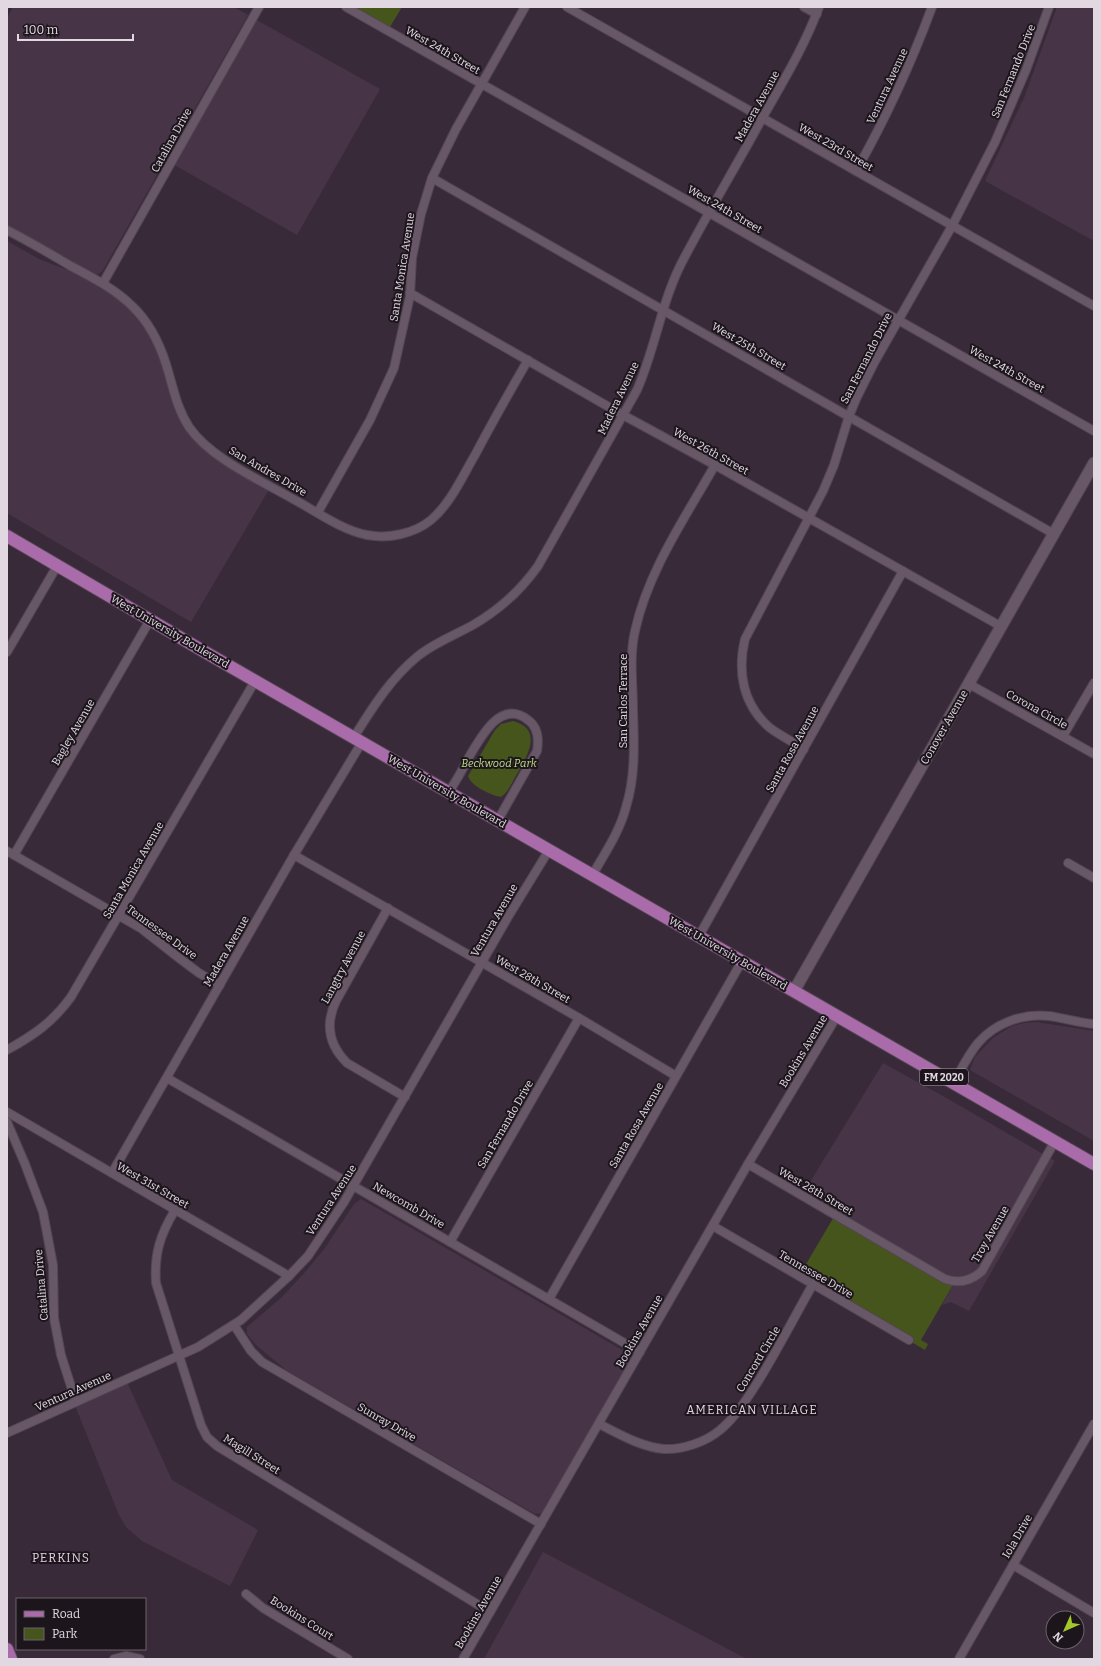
<svg xmlns="http://www.w3.org/2000/svg" width="1101" height="1666" font-family="Bitter,serif">
	<style>
		.built { fill: #473547 }
		.green { fill: #45551c }
		.lines { fill: none; stroke-linecap: round; stroke-linejoin: round }
		.street-casing { stroke: #524652; stroke-width: 10 }
		.secondary-casing { stroke: #524652; stroke-width: 13 }
		.primary-casing { stroke: #524652; stroke-width: 14 }
		.street { stroke: #675767; stroke-width: 8 }
		.secondary { stroke: #675767; stroke-width: 11 }
		.primary { stroke: #a96baa; stroke-width: 12 }
		.labels { text-anchor: middle; stroke-width: 4; stroke-linejoin: round; paint-order: stroke }
		.shield { fill: #1c151c; stroke: #a79ea7; stroke-width: 1 }
		.shield-label { font-size: 10px; font-weight: bold; fill: #e2d8e2 }
		.street-label { font-size: 11px; fill: #e2d8e2; stroke: #1c151c }
		.park-label { font-size: 11px; font-style: italic; fill: #c1dd88; stroke: #1c151c }
		.neighbourhood-label { font-size: 12px; letter-spacing: 1px; fill: #e3d0e2; stroke: #1c151c }
	</style>
	<rect width="100%" height="100%" fill="#392a39"/>
	<g class="built">
		<polygon points="13,7 234,7 248,15 103,270 99,274 94,274 7,225 7,18"/>
		<polygon points="1057,7 1094,7 1094,241 985,181 1024,98"/>
		<polygon points="253,18 380,89 297,235 171,163"/>
		<polygon points="7,241 41,260 103,283 150,328 182,416 207,447 271,486 191,622 7,513"/>
		<polygon points="1036,1022 1094,1031 1094,1141 970,1070 975,1057 993,1038 1012,1026 1024,1023"/>
		<polygon points="883,1063 950,1100 1055,1161 969,1311 951,1302 942,1305 954,1283 802,1195"/>
		<polygon points="361,1199 638,1359 631,1356 631,1361 542,1513 535,1514 530,1511 286,1370 256,1345 247,1334 247,1327 282,1297 306,1271 325,1248 354,1204"/>
		<polygon points="126,1380 172,1480 258,1530 230,1586 142,1541 126,1527 119,1515 74,1403"/>
		<polygon points="543,1552 747,1659 484,1659"/>
	</g>
	<g class="green">
		<polygon points="355,7 402,7 390,27"/>
		<path d="M 513,721 C 544,729 527,757 517,774 C 512,782 508,793 501,797 C 490,795 471,786 468,776 L 495,730 L 501,724 Z"/>
		<polygon points="835,1215 954,1283 921,1340 928,1344 925,1350 799,1276"/>
	</g>
	<g class="lines">
		<defs>
			<g id="street">
				<polyline points="346,7 1094,431"/>
				<polyline points="567,7 1094,306"/>
				<polyline points="804,7 817,14"/>
				<path d="M 856,171 C 886,118 911,64 932,7"/>
				<polyline points="432,178 1054,534"/>
				<path d="M 7,230 C 28,241 49,253 69,265 C 91,277 114,288 132,306 C 148,321 159,342 166,364 C 173,386 176,407 189,427 C 210,458 260,480 293,499 C 316,511 341,530 367,535 C 388,539 414,534 431,520 C 451,503 462,477 475,455 C 492,423 510,391 528,360"/>
				<polyline points="103,283 259,7"/>
				<polyline points="410,293 623,415 715,465 1002,627"/>
				<polyline points="318,512 370,420 394,368 410,296 412,258 421,214 432,178 456,129 525,7"/>
				<polyline points="7,652 57,566"/>
				<polyline points="969,684 1094,754"/>
				<polyline points="1063,736 1094,683"/>
				<path d="M 354,737 C 373,707 390,679 418,656 C 434,643 455,635 473,625 C 499,610 521,590 538,566 L 637,390 C 655,349 661,304 681,264 C 707,214 737,165 764,115 C 784,80 805,45 819,7"/>
				<path d="M 804,749 C 793,742 781,736 770,728 C 743,705 737,672 745,639 L 823,491 L 834,465 L 849,416 L 857,397 L 874,363 L 952,226 L 995,142 L 1026,70 L 1049,7"/>
				<path d="M 449,792 C 456,781 463,769 469,757 C 480,739 500,698 528,720 C 538,727 539,739 537,751 L 498,820"/>
				<polyline points="7,851 142,929 179,958 199,973 220,985"/>
				<polyline points="14,855 150,620"/>
				<polyline points="294,855 579,1018 676,1076"/>
				<polyline points="1068,863 1094,878"/>
				<path d="M 593,874 C 605,853 620,831 626,807 C 636,775 634,742 633,710 C 633,684 629,657 635,631 C 648,571 685,518 715,465"/>
				<path d="M 388,908 L 336,1001 C 325,1024 329,1045 347,1063 L 405,1097"/>
				<polyline points="699,936 903,571"/>
				<path d="M 7,1050 C 34,1035 53,1022 71,997 L 255,681"/>
				<polyline points="167,1078 640,1352"/>
				<path d="M 954,1082 C 961,1070 968,1055 978,1043 C 995,1023 1023,1013 1049,1016 C 1064,1018 1079,1023 1094,1024"/>
				<polyline points="7,1112 289,1276"/>
				<polyline points="7,1122 25,1164 43,1212 53,1265 54,1318 61,1355 76,1402"/>
				<path d="M 748,1164 L 945,1279 C 959,1284 971,1281 982,1271 L 1055,1141"/>
				<polyline points="112,1173 294,855 362,742"/>
				<path d="M 175,1210 C 160,1235 154,1254 156,1283 L 201,1425 L 207,1437 L 217,1446 L 490,1612"/>
				<polyline points="713,1226 909,1340"/>
				<polyline points="450,1242 579,1018"/>
				<polyline points="549,1299 742,961"/>
				<polyline points="234,1325 251,1351 262,1362 541,1524"/>
				<path d="M 599,1424 C 619,1434 641,1447 664,1449 C 682,1450 706,1442 720,1430 C 736,1417 748,1397 759,1380 C 778,1349 795,1316 813,1284"/>
				<polyline points="7,1433 198,1347 241,1320 289,1276 308,1256 344,1202 508,917 549,850"/>
				<polyline points="1013,1565 1094,1613"/>
				<polyline points="246,1594 263,1608 348,1659"/>
				<polyline points="114,1659 126,1656 140,1659"/>
				<polyline points="463,1659 748,1164 837,1016"/>
				<polyline points="959,1659 1094,1424"/>
			</g>
			<polyline id="secondary" points="794,991 1094,463"/>
			<g id="primary">
				<polyline points="7,536 198,648 1094,1164"/>
				<polyline points="7,1649 11,1659"/>
			</g>
		</defs>
		<use href="#street" class="street-casing"/>
		<use href="#secondary" class="secondary-casing"/>
		<use href="#primary" class="primary-casing"/>
		<use href="#street" class="street"/>
		<use href="#secondary" class="secondary"/>
		<use href="#primary" class="primary"/>
	</g>
	<g class="labels">
		<rect class="shield" x="920" y="1069" width="48" height="16" rx="3"/>
		<g class="shield-label">
			<text x="944" y="1081">FM 2020</text>
		</g>
		<g class="street-label">
			<text transform="translate(443 50) rotate(30)" y="4">West 24th Street</text>
			<text transform="translate(1013 71) rotate(-68)" y="4">San Fernando Drive</text>
			<text transform="translate(887 86) rotate(-65)" y="4">Ventura Avenue</text>
			<text transform="translate(757 106) rotate(-61)" y="4">Madera Avenue</text>
			<text transform="translate(171 140) rotate(-61)" y="4">Catalina Drive</text>
			<text transform="translate(836 147) rotate(30)" y="4">West 23rd Street</text>
			<text transform="translate(725 209) rotate(30)" y="4">West 24th Street</text>
			<text transform="translate(402 267) rotate(-81)" y="4">Santa Monica Avenue</text>
			<text transform="translate(749 346) rotate(30)" y="4">West 25th Street</text>
			<text transform="translate(866 358) rotate(-63)" y="4">San Fernando Drive</text>
			<text transform="translate(1007 369) rotate(29)" y="4">West 24th Street</text>
			<text transform="translate(618 398) rotate(-64)" y="4">Madera Avenue</text>
			<text transform="translate(711 451) rotate(29)" y="4">West 26th Street</text>
			<text transform="translate(268 471) rotate(30)" y="4">San Andres Drive</text>
			<text transform="translate(170 631) rotate(30)" y="4">West University Boulevard</text>
			<text transform="translate(623 701) rotate(-90)" y="4">San Carlos Terrace</text>
			<text transform="translate(1037 709) rotate(29)" y="4">Corona Circle</text>
			<text transform="translate(944 727) rotate(-60)" y="4">Conover Avenue</text>
			<text transform="translate(73 732) rotate(-60)" y="4">Bagley Avenue</text>
			<text transform="translate(792 749) rotate(-61)" y="4">Santa Rosa Avenue</text>
			<text transform="translate(447 791) rotate(30)" y="4">West University Boulevard</text>
			<text transform="translate(133 870) rotate(-60)" y="4">Santa Monica Avenue</text>
			<text transform="translate(494 920) rotate(-60)" y="4">Ventura Avenue</text>
			<text transform="translate(162 932) rotate(36)" y="4">Tennessee Drive</text>
			<text transform="translate(226 951) rotate(-60)" y="4">Madera Avenue</text>
			<text transform="translate(728 953) rotate(30)" y="4">West University Boulevard</text>
			<text transform="translate(343 967) rotate(-62)" y="4">Langtry Avenue</text>
			<text transform="translate(533 979) rotate(30)" y="4">West 28th Street</text>
			<text transform="translate(803 1051) rotate(-59)" y="4">Bookins Avenue</text>
			<text transform="translate(505 1124) rotate(-60)" y="4">San Fernando Drive</text>
			<text transform="translate(636 1125) rotate(-60)" y="4">Santa Rosa Avenue</text>
			<text transform="translate(153 1185) rotate(30)" y="4">West 31st Street</text>
			<text transform="translate(816 1191) rotate(30)" y="4">West 28th Street</text>
			<text transform="translate(331 1200) rotate(-57)" y="4">Ventura Avenue</text>
			<text transform="translate(409 1205) rotate(30)" y="4">Newcomb Drive</text>
			<text transform="translate(990 1234) rotate(-60)" y="4">Troy Avenue</text>
			<text transform="translate(816 1274) rotate(30)" y="4">Tennessee Drive</text>
			<text transform="translate(41 1285) rotate(-95)" y="4">Catalina Drive</text>
			<text transform="translate(639 1331) rotate(-60)" y="4">Bookins Avenue</text>
			<text transform="translate(758 1359) rotate(-59)" y="4">Concord Circle</text>
			<text transform="translate(73 1391) rotate(-24)" y="4">Ventura Avenue</text>
			<text transform="translate(387 1422) rotate(30)" y="4">Sunray Drive</text>
			<text transform="translate(252 1454) rotate(32)" y="4">Magill Street</text>
			<text transform="translate(1017 1536) rotate(-60)" y="4">Iola Drive</text>
			<text transform="translate(478 1612) rotate(-60)" y="4">Bookins Avenue</text>
			<text transform="translate(302 1618) rotate(32)" y="4">Bookins Court</text>
		</g>
		<g class="park-label">
			<text x="499" y="767">Beckwood Park</text>
		</g>
		<g class="neighbourhood-label">
			<text x="752" y="1414">AMERICAN VILLAGE</text>
			<text x="61" y="1562">PERKINS</text>
		</g>
	</g>
	<rect width="1101" height="1666" fill="none" stroke="#e2d8e2" stroke-width="16"/>
	<rect x="16" y="1598" width="130" height="52" fill="#1c151c" stroke="#6b636b"/>
	<rect x="24" y="1611" width="20" height="6" fill="#a96baa" stroke="#6b636b"/>
	<text x="52" y="1618" font-size="12" fill="#e2d8e2">Road</text>
	<rect x="24" y="1628" width="20" height="12" fill="#45551c" stroke="#6b636b"/>
	<text x="52" y="1638" font-size="12" fill="#e2d8e2">Park</text>
	<g transform="translate(1065 1630) rotate(225)"><circle r="19" fill="#1c151c" stroke="#6b636b"/>
	<path d="M0-3L7 15L0 10L-7 15Z" fill="#a2c929"/>
	<text y="-6" font-size="11" font-weight="bold" text-anchor="middle" fill="#e2d8e2">N</text>
	</g>
	<path d="M18 34v6h115v-6" fill="none" stroke="#e2d8e2" stroke-width="2"/>
	<text x="24" y="34" font-size="12" fill="#e2d8e2" stroke="#1c151c" stroke-width="3" paint-order="stroke">100 m</text>
</svg>
